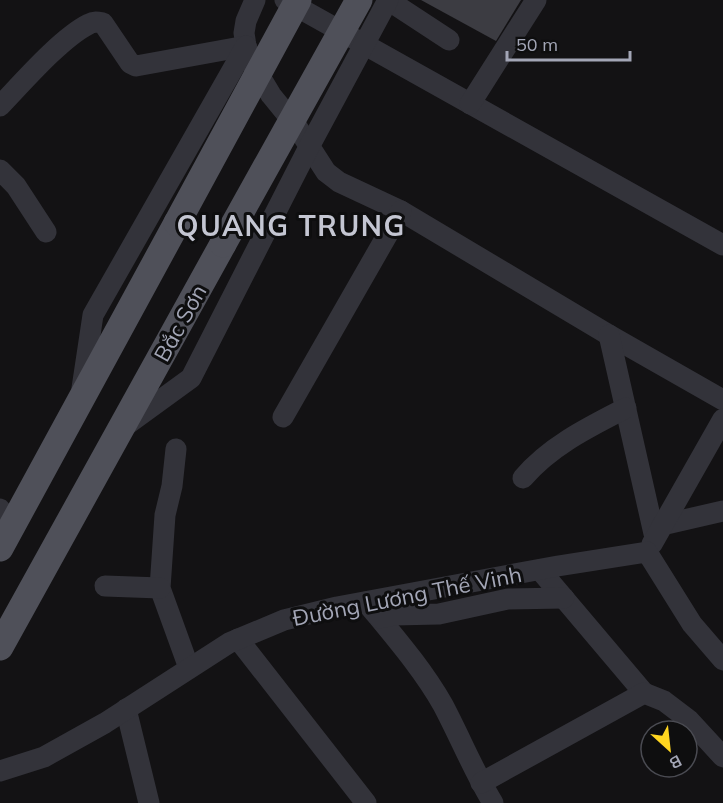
<svg xmlns="http://www.w3.org/2000/svg" width="723" height="803" font-family="Mulish,sans-serif">
	<style>
		.building { fill: #3c3c42 }
		.lines { fill: none; stroke-linecap: round; stroke-linejoin: round }
		.minor { stroke: #33333a; stroke-width: 21 }
		.major { stroke: #4f5059; stroke-width: 27 }
		.major-bridge { stroke: #4f5059; stroke-width: 27 }
		.labels { text-anchor: middle; stroke-width: 6; stroke-linejoin: round; paint-order: stroke }
		.street-label { font-size: 22px; fill: #a3a6b6; stroke: #0e0e0f }
		.district-label { font-size: 28px; font-weight: bold; letter-spacing: 1.5px; fill: #c4c6d2; stroke: #0e0e0f }
	</style>
	<rect width="100%" height="100%" fill="#131214"/>
	<polygon class="building" points="421,0 521,0 496,41"/>
	<g class="lines">
		<g class="minor">
			<polyline points="255,0 246,21 244,33 246,46 253,65 271,95 297,127 326,172 339,182 401,211 609,335 723,400"/>
			<polyline points="285,0 723,245"/>
			<polyline points="388,0 449,40"/>
			<polyline points="470,104 536,0"/>
			<path d="M 0,106 C 23,82 61,38 89,24 C 94,21 98,22 103,23 L 130,63 L 136,66 L 246,46"/>
			<polyline points="0,170 16,186 46,232"/>
			<polyline points="609,335 655,538"/>
			<polyline points="82,388 93,315 246,46"/>
			<polyline points="283,417 401,211"/>
			<polyline points="125,426 191,378 309,147 388,0"/>
			<polyline points="176,449 172,486 165,515 160,588 189,668"/>
			<path d="M 523,478 C 550,446 589,427 626,408"/>
			<polyline points="0,509 2,512 0,517"/>
			<polyline points="662,525 723,511"/>
			<polyline points="652,544 723,419"/>
			<polyline points="540,570 644,693"/>
			<polyline points="105,586 160,588"/>
			<path d="M 366,602 C 393,635 422,668 443,705 C 460,737 474,772 493,803"/>
			<polyline points="380,618 394,615 439,614 508,599 564,598"/>
			<polyline points="238,639 366,803"/>
			<polyline points="126,709 149,803"/>
			<polyline points="0,771 44,757 105,723 229,643 284,620 337,607 558,566 647,552 692,624 723,660"/>
			<polyline points="481,783 644,693 664,701 689,720 723,757"/>
		</g>
		<g class="major">
			<polyline points="0,548 177,223"/>
			<polyline points="0,647 223,244"/>
		</g>
		<g class="major-bridge">
			<polyline points="177,223 298,0"/>
			<polyline points="223,244 359,0"/>
		</g>
	</g>
	<g class="labels">
		<g class="street-label">
			<text transform="translate(180 323) rotate(-61)" y="8">Bắc Sơn</text>
			<text transform="translate(407 596) rotate(-11)" y="8">Đường Lương Thế Vinh</text>
		</g>
		<g class="district-label">
			<text x="291" y="236">QUANG TRUNG</text>
		</g>
	</g>
	<g transform="translate(669 749) rotate(153)"><circle r="28" fill="#0e0e0f" stroke="#4a4b52" stroke-width="1.5"/>
	<path d="M0-4.5L10 22L0 15L-10 22Z" fill="#ffd620"/>
	<text y="-9" font-size="16" font-weight="bold" text-anchor="middle" fill="#a3a6b6">B</text>
	</g>
	<path d="M507 51v9h123v-9" fill="none" stroke="#a3a6b6" stroke-width="3"/>
	<text x="516" y="51" font-size="18" fill="#a3a6b6" stroke="#0e0e0f" stroke-width="4.5" paint-order="stroke">50 m</text>
</svg>
